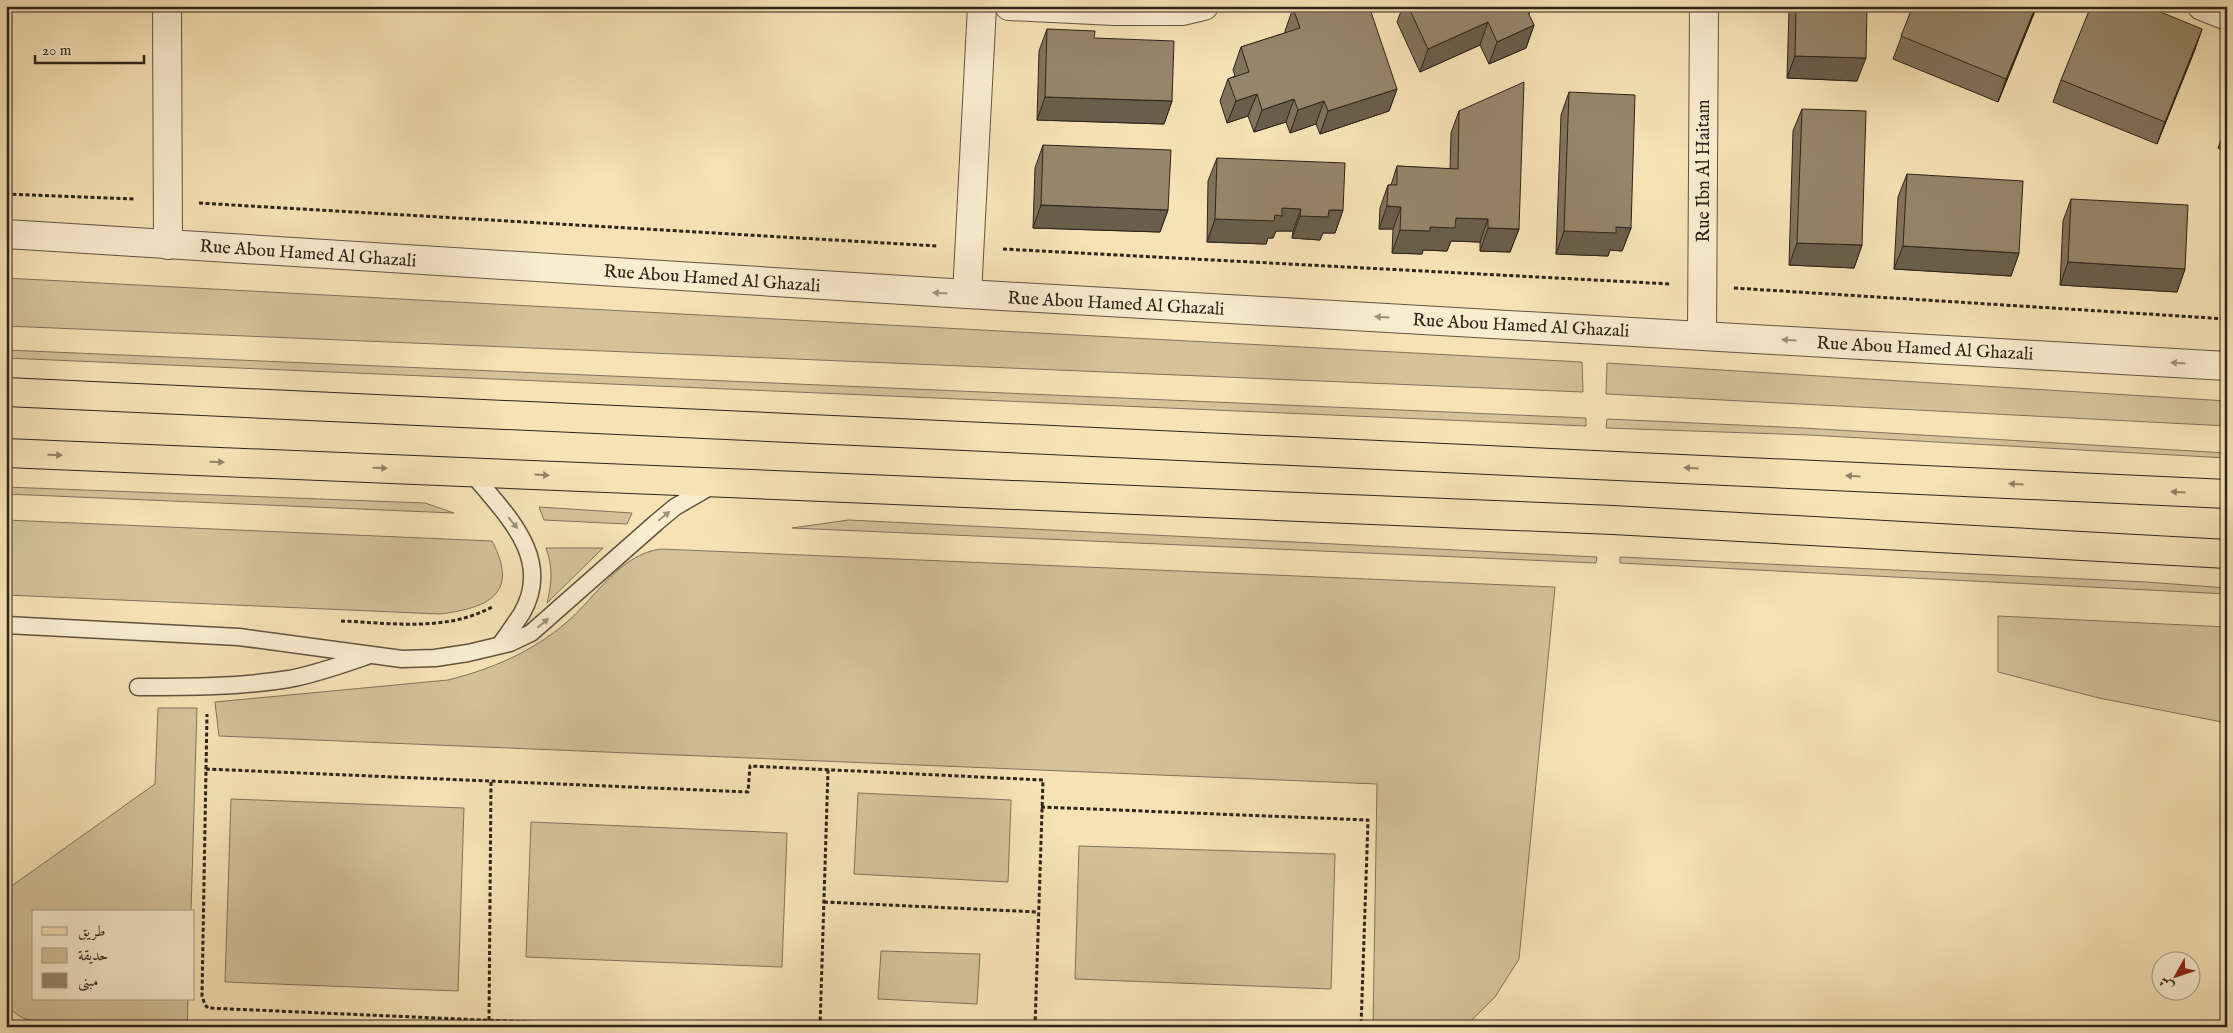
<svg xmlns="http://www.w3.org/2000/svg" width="2233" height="1033" font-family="'IM FELL English',Amiri,serif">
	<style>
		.green { fill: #d4c29b; stroke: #81725a }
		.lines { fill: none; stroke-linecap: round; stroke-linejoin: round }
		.lane-casing { stroke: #605341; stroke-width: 19 }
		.street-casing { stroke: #605341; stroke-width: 30 }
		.primary-casing { stroke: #2e231a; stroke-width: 30 }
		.path { stroke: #2e231a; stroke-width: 3; stroke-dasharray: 4 2.5; stroke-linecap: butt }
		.lane { stroke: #f9eccf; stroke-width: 16 }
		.street { stroke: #f9eccf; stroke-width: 28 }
		.primary { stroke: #f6e2b5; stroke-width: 28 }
		.wall { fill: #81735c; stroke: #2e231a }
		.shaded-wall { fill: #695e4b; stroke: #2e231a }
		.building { fill: #96866b; stroke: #2e231a }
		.oneway { fill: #9e927e }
		.oneway2 { fill: #928268 }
		.labels { text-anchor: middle; stroke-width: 4; stroke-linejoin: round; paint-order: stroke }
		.street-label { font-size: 18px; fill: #2e231a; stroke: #f9eccf }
	</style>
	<rect width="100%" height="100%" fill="#f6e2b5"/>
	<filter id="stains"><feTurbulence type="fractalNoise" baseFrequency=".004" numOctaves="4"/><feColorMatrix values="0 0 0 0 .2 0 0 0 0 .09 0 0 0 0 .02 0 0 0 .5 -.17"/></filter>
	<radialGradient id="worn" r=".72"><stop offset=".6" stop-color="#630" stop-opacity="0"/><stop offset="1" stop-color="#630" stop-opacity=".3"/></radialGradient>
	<g class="green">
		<polygon points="6,278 1582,362 1583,392 6,326"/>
		<polygon points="6,350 1586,418 1586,426 6,358"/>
		<polygon points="1607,363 2227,401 2227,426 1606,394"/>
		<polygon points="1607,419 1803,428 2227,453 2227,458 1809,435 1606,428"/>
		<polygon points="6,487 425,503 454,513 6,494"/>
		<polygon points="539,507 632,513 627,524 544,520"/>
		<path d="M 6,520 L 492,541 C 520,594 488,608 440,614 L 6,595 Z"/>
		<polygon points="849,520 1597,557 1596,563 792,528"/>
		<path d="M 546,548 L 603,548 L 547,603 C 552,583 553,567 546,548 Z"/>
		<path d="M 661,549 L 1555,587 L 1519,959 L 1495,997 L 1465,1027 L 1373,1027 L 1377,784 L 219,736 L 215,702 L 448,680 C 492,669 532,652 567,622 C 596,597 620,554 661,549 Z"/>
		<polygon points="1620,557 2146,582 2227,588 2227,594 1620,563"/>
		<polygon points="1998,616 2227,627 2227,723 2099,698 1998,672"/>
		<path d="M 158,708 L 197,708 L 191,912 L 34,912 L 34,999 L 188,999 L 187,1027 L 121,1027 L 119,1024 L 99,1024 L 98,1027 L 65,1027 L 61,1021 C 40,1022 17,1024 6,1001 L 6,890 L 155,784 Z"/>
		<polygon points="858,793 1011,800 1008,882 854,874"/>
		<polygon points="231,799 464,808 458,991 225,982"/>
		<polygon points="531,822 787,833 782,967 526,957"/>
		<polygon points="1079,846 1335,854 1331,989 1075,979"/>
		<polygon points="881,951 980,954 977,1004 878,999"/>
	</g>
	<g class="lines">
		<defs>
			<g id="lane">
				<path d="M 471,472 C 504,513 554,557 522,613 C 515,624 507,635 500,645"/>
				<polyline points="6,625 239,637 402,659 435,658 468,653 510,643 531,633 657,522 675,507 713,485"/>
				<path d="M 138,687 C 189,687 239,687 289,679 C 316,674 341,665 367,656"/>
			</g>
			<g id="street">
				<polyline points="167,6 168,245"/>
				<polyline points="1009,6 1114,11 1183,11 1204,6"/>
				<polyline points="2202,6 2227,16"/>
				<polyline points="6,234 967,294 2227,366"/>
				<polyline points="967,294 982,6"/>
				<polyline points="1702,335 1704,6"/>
			</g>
			<g id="primary">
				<polyline points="6,392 2227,494"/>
				<polyline points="6,453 1613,520 2227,554"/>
			</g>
		</defs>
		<use href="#lane" class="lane-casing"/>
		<use href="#street" class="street-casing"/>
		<use href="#primary" class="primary-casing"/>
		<g class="path">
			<polyline points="6,194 135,199"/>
			<polyline points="199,203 937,246"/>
			<polyline points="1003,249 1671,284"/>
			<polyline points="1734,288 2227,319"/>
			<path d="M 341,621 C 393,623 445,632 492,607"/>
			<polyline points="206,769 207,714"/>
			<polyline points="1041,807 1368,820 1361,1027"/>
			<polyline points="824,902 1038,912"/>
			<polyline points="489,1020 491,781"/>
			<polyline points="643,1027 208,1008 205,1005 202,996 206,769 748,792 750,766 1043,780 1035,1027"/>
			<polyline points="820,1027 828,770"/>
		</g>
		<use href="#lane" class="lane"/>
		<use href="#street" class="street"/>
		<use href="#primary" class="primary"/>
	</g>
	<g class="wall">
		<polygon points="1403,6 1532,6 1528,14 1534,25 1526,48 1489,64 1480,45 1420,72 1397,22"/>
		<polygon points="1777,6 1867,6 1857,81 1787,78 1789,10 1776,9"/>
		<polygon points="1913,6 2037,6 1998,102 1893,59"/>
		<polygon points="1293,8 1397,89 1389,111 1320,134 1316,124 1290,133 1286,122 1254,132 1248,116 1227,123 1220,101 1228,79 1235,76 1233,70 1241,47 1285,33 1285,31"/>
		<polygon points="1047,29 1094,38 1172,101 1164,124 1037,120 1039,51"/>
		<polygon points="2202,29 2194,52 2157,144 2053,102 2061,80"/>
		<polygon points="1569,92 1631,228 1622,251 1610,250 1608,256 1556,254 1561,115"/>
		<polygon points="1802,109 1862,245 1854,268 1789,265 1793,131"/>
		<polygon points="1459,111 1519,229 1510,252 1480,251 1480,242 1451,241 1447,251 1423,250 1422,254 1392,253 1393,229 1379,229 1380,208 1388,185 1391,185 1397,166 1450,169 1451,133"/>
		<polygon points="2227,124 2227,152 2218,148"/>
		<polygon points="1043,145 1168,210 1160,232 1033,228 1035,168"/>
		<polygon points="1217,158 1343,210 1335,233 1323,233 1320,240 1292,238 1293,231 1276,231 1273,238 1268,238 1266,244 1207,242 1208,181"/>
		<polygon points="1907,174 2019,253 2011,276 1894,269 1898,197"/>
		<polygon points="2071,199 2185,269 2177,292 2060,285 2063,221"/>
		<polygon points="2227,225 2227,297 2222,296 2225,231"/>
	</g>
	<g class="shaded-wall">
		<polygon points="1518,6 1532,6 1529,14 1513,21"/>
		<polygon points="1777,6 1790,6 1789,10 1776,9"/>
		<polygon points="2036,6 2037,6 1998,102 2006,79"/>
		<polygon points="1488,22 1480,45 1420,72 1428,49"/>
		<polygon points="1534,25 1526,48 1489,64 1497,42"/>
		<polygon points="2202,29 2194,52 2157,144 2165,122"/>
		<polygon points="1795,56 1866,58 1857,81 1787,78"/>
		<polygon points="1397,89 1389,111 1320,134 1328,111"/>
		<polygon points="1257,94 1248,116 1227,123 1236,101"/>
		<polygon points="1045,97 1172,101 1164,124 1037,120"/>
		<polygon points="1294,99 1286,122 1254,132 1262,110"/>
		<polygon points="1324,101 1316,124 1290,133 1298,110"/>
		<polygon points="1041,205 1168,210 1160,232 1033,228"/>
		<polygon points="1387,206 1401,207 1393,229 1379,229"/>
		<polygon points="1282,208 1301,209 1293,231 1276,231 1273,238 1268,238 1266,244 1207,242 1215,219 1275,215"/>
		<polygon points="1329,210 1343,210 1335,233 1323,233 1320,240 1292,238 1300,216"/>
		<polygon points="1456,218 1488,219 1480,242 1451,241 1447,251 1423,250 1422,254 1392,253 1400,230 1430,227"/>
		<polygon points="1616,227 1631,228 1622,251 1610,250 1608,256 1556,254 1564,231"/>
		<polygon points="1488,228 1519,229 1510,252 1480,251"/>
		<polygon points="1797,243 1862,245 1854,268 1789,265"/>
		<polygon points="1903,246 2019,253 2011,276 1894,269"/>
		<polygon points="2068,262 2185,269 2177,292 2060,285"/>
		<polygon points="2227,282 2227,297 2222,296"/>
	</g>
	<g class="building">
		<polygon points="1299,6 1369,6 1397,89 1328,111 1324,101 1298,110 1294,99 1262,110 1257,94 1236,101 1228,79 1249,72 1241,47 1300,28 1293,8"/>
		<polygon points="1408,6 1525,6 1534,25 1497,42 1488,22 1428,49"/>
		<polygon points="1796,6 1867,6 1866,58 1795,56"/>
		<polygon points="1913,6 2036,6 2006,79 1901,36"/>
		<polygon points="2091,6 2146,6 2202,29 2165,122 2061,80"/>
		<polygon points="1047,29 1095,31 1094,38 1174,41 1172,101 1045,97"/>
		<polygon points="1524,82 1519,229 1488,228 1488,219 1456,218 1455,228 1430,227 1430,231 1400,230 1401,207 1387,206 1388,185 1397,185 1397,166 1458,169 1459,111"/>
		<polygon points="1569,92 1635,95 1631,228 1616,227 1616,233 1564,231"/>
		<polygon points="1802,109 1866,111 1862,245 1797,243"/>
		<polygon points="1043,145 1171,150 1168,210 1041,205"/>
		<polygon points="1217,158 1345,163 1343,210 1329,210 1328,217 1300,216 1301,209 1282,208 1282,216 1275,215 1274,221 1215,219"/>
		<polygon points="1907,174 2023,181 2019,253 1903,246"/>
		<polygon points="2071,199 2188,205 2185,269 2068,262"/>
	</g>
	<defs><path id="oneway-solid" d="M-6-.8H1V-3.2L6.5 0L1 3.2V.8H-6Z" transform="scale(1.25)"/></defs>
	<g class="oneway">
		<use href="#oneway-solid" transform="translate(940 293) rotate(-176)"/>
		<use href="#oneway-solid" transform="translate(1382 317) rotate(-177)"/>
		<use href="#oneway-solid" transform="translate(1789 340) rotate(-177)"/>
		<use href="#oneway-solid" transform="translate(2178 363) rotate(-177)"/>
		<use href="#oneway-solid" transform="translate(664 516) rotate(-39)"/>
		<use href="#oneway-solid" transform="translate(513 523) rotate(51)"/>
		<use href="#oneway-solid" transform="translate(543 623) rotate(-40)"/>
	</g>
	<g class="oneway2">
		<use href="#oneway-solid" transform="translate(55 455) rotate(2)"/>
		<use href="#oneway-solid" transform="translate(217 462) rotate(2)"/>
		<use href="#oneway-solid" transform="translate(380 468) rotate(2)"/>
		<use href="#oneway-solid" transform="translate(1691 468) rotate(-177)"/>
		<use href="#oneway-solid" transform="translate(542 475) rotate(3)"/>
		<use href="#oneway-solid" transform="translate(1853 476) rotate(-177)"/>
		<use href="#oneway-solid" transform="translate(2016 484) rotate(-177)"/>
		<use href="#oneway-solid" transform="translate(2178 492) rotate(-177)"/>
	</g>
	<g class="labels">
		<g class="street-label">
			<text transform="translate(1703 171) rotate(-90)" y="6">Rue Ibn Al Haitam</text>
			<text transform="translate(308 253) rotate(4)" y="6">Rue Abou Hamed Al Ghazali</text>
			<text transform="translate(712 278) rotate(4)" y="6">Rue Abou Hamed Al Ghazali</text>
			<text transform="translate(1116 303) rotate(3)" y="6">Rue Abou Hamed Al Ghazali</text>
			<text transform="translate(1521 325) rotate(3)" y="6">Rue Abou Hamed Al Ghazali</text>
			<text transform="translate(1925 348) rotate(3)" y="6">Rue Abou Hamed Al Ghazali</text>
		</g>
	</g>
	<rect width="2233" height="1033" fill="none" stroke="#f6e2b5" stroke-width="25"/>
	<rect x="8" y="8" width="2218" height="1018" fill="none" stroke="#2e231a" stroke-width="2.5"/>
	<rect x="12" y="12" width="2208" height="1008" fill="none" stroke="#2e231a"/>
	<rect x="32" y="910" width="162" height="90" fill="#f9eccf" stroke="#a89c87"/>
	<rect x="42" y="927" width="25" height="8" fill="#f6e2b5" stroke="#a89c87"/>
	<text x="78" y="936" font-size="15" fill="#2e231a">طريق</text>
	<rect x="42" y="948" width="25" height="15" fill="#d4c29b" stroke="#a89c87"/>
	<text x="78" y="960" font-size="15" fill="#2e231a">حديقة</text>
	<rect x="42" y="973" width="25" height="15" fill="#96866b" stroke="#a89c87"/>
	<text x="78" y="986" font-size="15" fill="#2e231a">مبنى</text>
	<g transform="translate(2176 976) rotate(230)"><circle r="24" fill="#f9eccf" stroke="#a89c87"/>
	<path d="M0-4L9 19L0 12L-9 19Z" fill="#8f2418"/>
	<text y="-8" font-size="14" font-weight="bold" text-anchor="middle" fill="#2e231a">ش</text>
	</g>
	<path d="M35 55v8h109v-8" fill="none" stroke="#2e231a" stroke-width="2.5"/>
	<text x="42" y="55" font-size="15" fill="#2e231a" stroke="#f9eccf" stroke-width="4" paint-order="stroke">20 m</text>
	<rect width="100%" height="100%" filter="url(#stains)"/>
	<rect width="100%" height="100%" fill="url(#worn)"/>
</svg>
